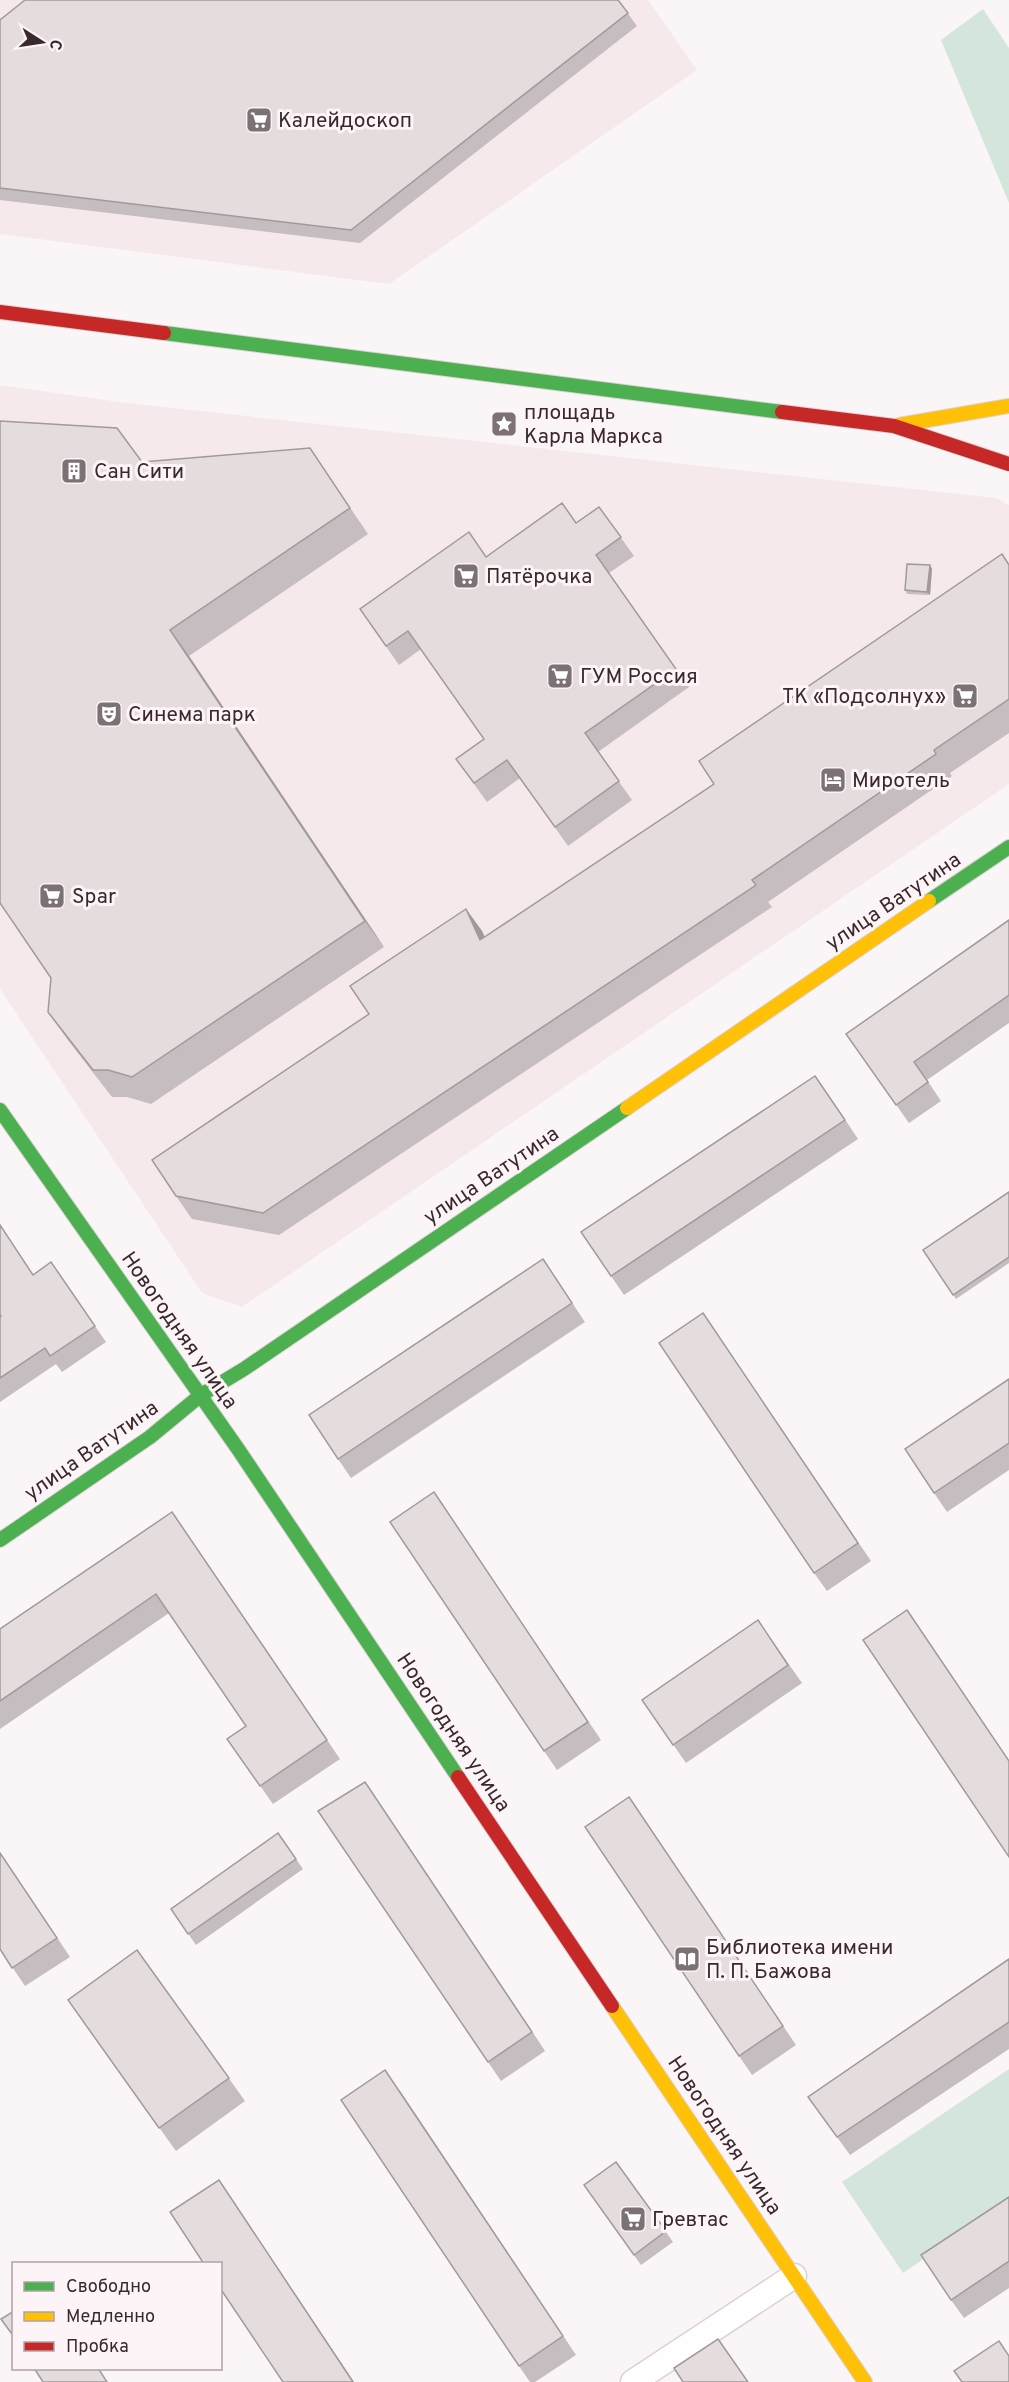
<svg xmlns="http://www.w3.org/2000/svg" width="1009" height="2382" font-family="Overpass,sans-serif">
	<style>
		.built { fill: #f6e9ec }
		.green { fill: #d4e6dc }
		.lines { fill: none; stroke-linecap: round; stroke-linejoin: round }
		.street-casing { stroke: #dcd2d4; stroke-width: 27 }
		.fast-casing { stroke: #dcd2d4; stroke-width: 16 }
		.slow-casing { stroke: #dcd2d4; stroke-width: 16 }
		.jam-casing { stroke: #dcd2d4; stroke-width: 16 }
		.street { stroke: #fefefe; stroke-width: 24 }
		.fast { stroke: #4caf50; stroke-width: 14 }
		.slow { stroke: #ffc107; stroke-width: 14 }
		.jam { stroke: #c62828; stroke-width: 14 }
		.wall { fill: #c5bdbf }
		.shaded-wall { fill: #a09a9b }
		.building { fill: #e5dcde; stroke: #a09a9b; stroke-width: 1.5 }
		.labels { text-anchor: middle; stroke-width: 6; stroke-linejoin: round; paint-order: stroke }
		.poi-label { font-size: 21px; fill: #38292d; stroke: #fcf4f6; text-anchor: start }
		.street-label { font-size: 21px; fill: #38292d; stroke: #fcf4f6 }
	</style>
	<rect width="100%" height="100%" fill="#faf6f7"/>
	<g class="built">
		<polygon points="0,0 648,0 697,70 389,284 0,234"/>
		<polygon points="0,385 127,403 996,498 1009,505 1009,784 242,1307 202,1293 0,989"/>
	</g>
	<g class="green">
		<polygon points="983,9 1009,48 1009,203 941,40"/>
		<polygon points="1009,2069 1009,2201 903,2273 842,2182"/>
	</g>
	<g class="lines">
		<defs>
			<polyline id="street" points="633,2382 794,2276"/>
			<g id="fast">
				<polyline points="164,333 782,412"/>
				<polyline points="929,901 1009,847"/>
				<polyline points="0,1110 238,1449 458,1777"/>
				<polyline points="0,1540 150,1437 201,1395 244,1369 627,1108"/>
			</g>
			<g id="slow">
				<polyline points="899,425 1009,406"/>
				<polyline points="627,1108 929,901"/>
				<polyline points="612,2006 865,2382"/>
			</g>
			<g id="jam">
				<polyline points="0,312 164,333"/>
				<polyline points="782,412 894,426 1009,464"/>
				<polyline points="458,1777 612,2006"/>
			</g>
		</defs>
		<use href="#street" class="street-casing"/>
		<use href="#fast" class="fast-casing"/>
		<use href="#slow" class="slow-casing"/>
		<use href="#jam" class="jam-casing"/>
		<use href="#street" class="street"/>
		<use href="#fast" class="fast"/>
		<use href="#slow" class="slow"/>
		<use href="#jam" class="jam"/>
	</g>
	<g class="wall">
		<polygon points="618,0 637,26 360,243 0,200 0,20"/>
		<polygon points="142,462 328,475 368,534 189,656 384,947 151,1104 127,1097 112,1097 67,1039 48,1012"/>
		<polygon points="599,507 634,556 609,573 689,687 598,752 632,800 568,846 520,778 487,802 456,759 484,739 421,649 399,665 360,609 486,557 576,523"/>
		<polygon points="1009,564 1009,733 950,773 952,776 768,902 772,907 279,1235 192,1219 176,1196 369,1014 466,909 482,931 485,937 714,784"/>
		<polygon points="930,565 932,569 930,595 907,594 905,590"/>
		<polygon points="1009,920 1009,1023 927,1080 941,1101 909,1123 846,1034"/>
		<polygon points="828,1094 858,1139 624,1295 611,1276"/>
		<polygon points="1009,1192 1009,1263 956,1299 923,1250"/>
		<polygon points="543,1259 585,1322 351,1478 338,1459"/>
		<polygon points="51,1262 106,1342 62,1372 56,1364 0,1402 0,1316 34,1274"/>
		<polygon points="703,1313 871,1561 827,1591 814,1573"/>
		<polygon points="1009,1379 1009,1470 947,1512 934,1493"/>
		<polygon points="434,1492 601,1740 557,1770 544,1751"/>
		<polygon points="172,1512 340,1759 273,1804 227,1739 246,1726 169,1613 0,1729 0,1629"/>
		<polygon points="758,1620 802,1683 686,1763 642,1700"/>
		<polygon points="378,1801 545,2051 501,2081 488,2062"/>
		<polygon points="642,1816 796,2045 752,2075 739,2056"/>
		<polygon points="278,1833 303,1869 196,1945 171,1909"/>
		<polygon points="0,1852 70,1957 25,1986 0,1949"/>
		<polygon points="137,1950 245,2101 176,2151 68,2000"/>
		<polygon points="1009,1959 1009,2049 850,2155 808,2097"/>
		<polygon points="399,2089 576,2355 535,2382 530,2382 519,2366"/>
		<polygon points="616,2162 673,2242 641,2265 584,2185"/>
		<polygon points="1009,2197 1009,2288 964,2318 951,2300"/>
	</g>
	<g class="shaded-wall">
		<polygon points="930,565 932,569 930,595 927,592"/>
		<polygon points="170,630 189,656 384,947 365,921"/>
		<polygon points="466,909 482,931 496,963 480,940"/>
		<polygon points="365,1782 378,1801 545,2051 532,2032"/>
		<polygon points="219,2180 232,2199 354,2382 353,2382"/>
	</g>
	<g class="building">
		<polygon points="25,0 618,0 628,13 351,230 0,188 0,20"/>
		<polygon points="0,421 117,428 142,462 310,448 350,508 170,630 365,921 132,1077 108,1070 93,1070 48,1012 51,978 0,903"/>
		<polygon points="562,503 576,523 599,507 621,537 596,555 676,669 585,733 619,781 555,827 507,760 474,783 456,759 484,739 408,631 386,646 360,609 469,532 486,557"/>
		<polygon points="1002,554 1009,565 1009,699 934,750 936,754 752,880 756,885 263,1213 176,1196 152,1160 369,1014 350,986 466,909 480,940 714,784 699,761"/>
		<polygon points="907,564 930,565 927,592 905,590"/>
		<polygon points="1009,920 1009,995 914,1062 928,1082 896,1105 846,1034"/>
		<polygon points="815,1076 845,1120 611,1276 581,1232"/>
		<polygon points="1009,1192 1009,1257 953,1295 923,1250"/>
		<polygon points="0,1225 33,1275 51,1262 95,1326 50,1356 45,1348 0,1378 0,1316 1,1316 0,1314"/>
		<polygon points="543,1259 572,1303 338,1459 309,1415"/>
		<polygon points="703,1313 858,1543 814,1573 659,1343"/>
		<polygon points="1009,1379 1009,1443 934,1493 905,1449"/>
		<polygon points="434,1492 588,1722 544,1751 390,1522"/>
		<polygon points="172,1512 327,1740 260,1786 227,1739 246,1726 156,1594 0,1701 0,1629"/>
		<polygon points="907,1610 1009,1761 1009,1857 863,1640"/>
		<polygon points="758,1620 788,1665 673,1745 642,1700"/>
		<polygon points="365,1782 532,2032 488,2062 318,1811"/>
		<polygon points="629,1797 783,2026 739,2056 585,1827"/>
		<polygon points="278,1833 296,1859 188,1934 171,1909"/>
		<polygon points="0,1853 57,1938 12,1968 0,1949"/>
		<polygon points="137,1950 229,2078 159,2128 68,2000"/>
		<polygon points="1009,1959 1009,2022 837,2137 808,2097"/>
		<polygon points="385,2070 563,2336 519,2366 341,2100"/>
		<polygon points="616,2162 666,2231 634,2255 584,2185"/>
		<polygon points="219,2180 353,2382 283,2382 220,2288 220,2264 204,2264 170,2212"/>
		<polygon points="1009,2197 1009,2261 951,2300 921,2255"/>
		<polygon points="14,2311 14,2337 1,2319"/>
		<polygon points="718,2339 748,2382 683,2382 674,2368"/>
		<polygon points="999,2341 1009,2356 1009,2382 962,2382 954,2371"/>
		<polygon points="34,2368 98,2368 107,2382 43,2382"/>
	</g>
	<defs>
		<symbol id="supermarket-square" viewBox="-11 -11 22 22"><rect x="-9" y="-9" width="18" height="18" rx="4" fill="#7c7174" stroke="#fcf4f6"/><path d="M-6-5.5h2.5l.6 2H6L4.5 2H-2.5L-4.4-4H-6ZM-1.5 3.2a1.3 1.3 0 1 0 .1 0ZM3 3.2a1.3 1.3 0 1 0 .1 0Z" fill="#fff"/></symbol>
		<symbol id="sight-square" viewBox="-11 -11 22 22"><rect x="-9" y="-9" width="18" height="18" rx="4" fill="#7c7174" stroke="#fcf4f6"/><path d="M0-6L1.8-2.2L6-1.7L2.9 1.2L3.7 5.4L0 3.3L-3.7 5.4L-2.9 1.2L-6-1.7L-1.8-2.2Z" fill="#fff"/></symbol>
		<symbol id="building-square" viewBox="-11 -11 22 22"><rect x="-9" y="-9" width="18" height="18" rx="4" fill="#7c7174" stroke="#fcf4f6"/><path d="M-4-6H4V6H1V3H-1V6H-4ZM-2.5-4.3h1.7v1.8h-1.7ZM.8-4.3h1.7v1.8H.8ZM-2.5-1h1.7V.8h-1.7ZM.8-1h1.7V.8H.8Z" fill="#fff"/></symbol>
		<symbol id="theatre-square" viewBox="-11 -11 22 22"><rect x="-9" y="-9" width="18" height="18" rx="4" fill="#7c7174" stroke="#fcf4f6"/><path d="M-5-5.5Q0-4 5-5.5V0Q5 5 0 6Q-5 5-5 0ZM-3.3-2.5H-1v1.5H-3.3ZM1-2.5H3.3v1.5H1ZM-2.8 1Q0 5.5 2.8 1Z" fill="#fff"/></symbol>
		<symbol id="hotel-square" viewBox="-11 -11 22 22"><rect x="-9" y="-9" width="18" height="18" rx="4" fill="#7c7174" stroke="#fcf4f6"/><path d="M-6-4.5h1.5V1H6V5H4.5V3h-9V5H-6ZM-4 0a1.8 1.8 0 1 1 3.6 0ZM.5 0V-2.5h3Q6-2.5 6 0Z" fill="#fff"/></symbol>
		<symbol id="library-square" viewBox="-11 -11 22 22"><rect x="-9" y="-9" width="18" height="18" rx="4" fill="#7c7174" stroke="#fcf4f6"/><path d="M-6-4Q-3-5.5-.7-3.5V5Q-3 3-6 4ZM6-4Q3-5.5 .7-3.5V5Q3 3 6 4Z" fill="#fff"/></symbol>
	</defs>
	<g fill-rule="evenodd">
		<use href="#supermarket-square" x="244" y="105" width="30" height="30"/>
		<use href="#sight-square" x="489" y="409" width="30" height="30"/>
		<use href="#building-square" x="59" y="456" width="30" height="30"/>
		<use href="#supermarket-square" x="451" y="561" width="30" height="30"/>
		<use href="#supermarket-square" x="545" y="661" width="30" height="30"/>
		<use href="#supermarket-square" x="950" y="681" width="30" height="30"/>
		<use href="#theatre-square" x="94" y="699" width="30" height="30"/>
		<use href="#hotel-square" x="818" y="765" width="30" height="30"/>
		<use href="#supermarket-square" x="37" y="881" width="30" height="30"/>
		<use href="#library-square" x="672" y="1944" width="30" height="30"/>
		<use href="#supermarket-square" x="618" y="2204" width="30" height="30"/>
	</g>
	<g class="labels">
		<g class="poi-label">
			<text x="278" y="127">Калейдоскоп</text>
			<text x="524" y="419">площадь<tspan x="524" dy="24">Карла Маркса</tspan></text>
			<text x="94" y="478">Сан Сити</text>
			<text x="486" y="583">Пятёрочка</text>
			<text x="580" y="683">ГУМ Россия</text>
			<text x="946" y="703" text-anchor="end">ТК «Подсолнух»</text>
			<text x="128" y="721">Синема парк</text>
			<text x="852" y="787">Миротель</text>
			<text x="72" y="903">Spar</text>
			<text x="706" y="1954">Библиотека имени<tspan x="706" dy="24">П. П. Бажова</tspan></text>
			<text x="652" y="2226">Гревтас</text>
		</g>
		<g class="street-label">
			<text transform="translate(893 901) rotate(-34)" y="7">улица Ватутина</text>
			<text transform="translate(491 1175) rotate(-34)" y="7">улица Ватутина</text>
			<text transform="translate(180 1330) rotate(55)" y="7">Новогодняя улица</text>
			<text transform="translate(91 1450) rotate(-35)" y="7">улица Ватутина</text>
			<text transform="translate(454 1732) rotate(56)" y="7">Новогодняя улица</text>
			<text transform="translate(725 2135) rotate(56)" y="7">Новогодняя улица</text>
		</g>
	</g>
	<rect x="12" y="2262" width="210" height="108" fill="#fcf4f6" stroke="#aea3a6" stroke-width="1.5"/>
	<rect x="24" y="2282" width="30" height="9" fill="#4caf50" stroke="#aea3a6" stroke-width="1.5"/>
	<text x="66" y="2292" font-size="18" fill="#38292d">Свободно</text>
	<rect x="24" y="2312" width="30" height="9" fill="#ffc107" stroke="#aea3a6" stroke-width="1.5"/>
	<text x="66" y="2322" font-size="18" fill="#38292d">Медленно</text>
	<rect x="24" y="2342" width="30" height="9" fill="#c62828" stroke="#aea3a6" stroke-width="1.5"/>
	<text x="66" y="2352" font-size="18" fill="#38292d">Пробка</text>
	<g transform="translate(42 42) rotate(102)" stroke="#fcf4f6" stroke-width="4.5" paint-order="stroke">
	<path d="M0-4.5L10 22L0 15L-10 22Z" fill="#38292d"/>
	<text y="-9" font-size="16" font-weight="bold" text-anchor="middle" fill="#38292d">С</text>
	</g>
</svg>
